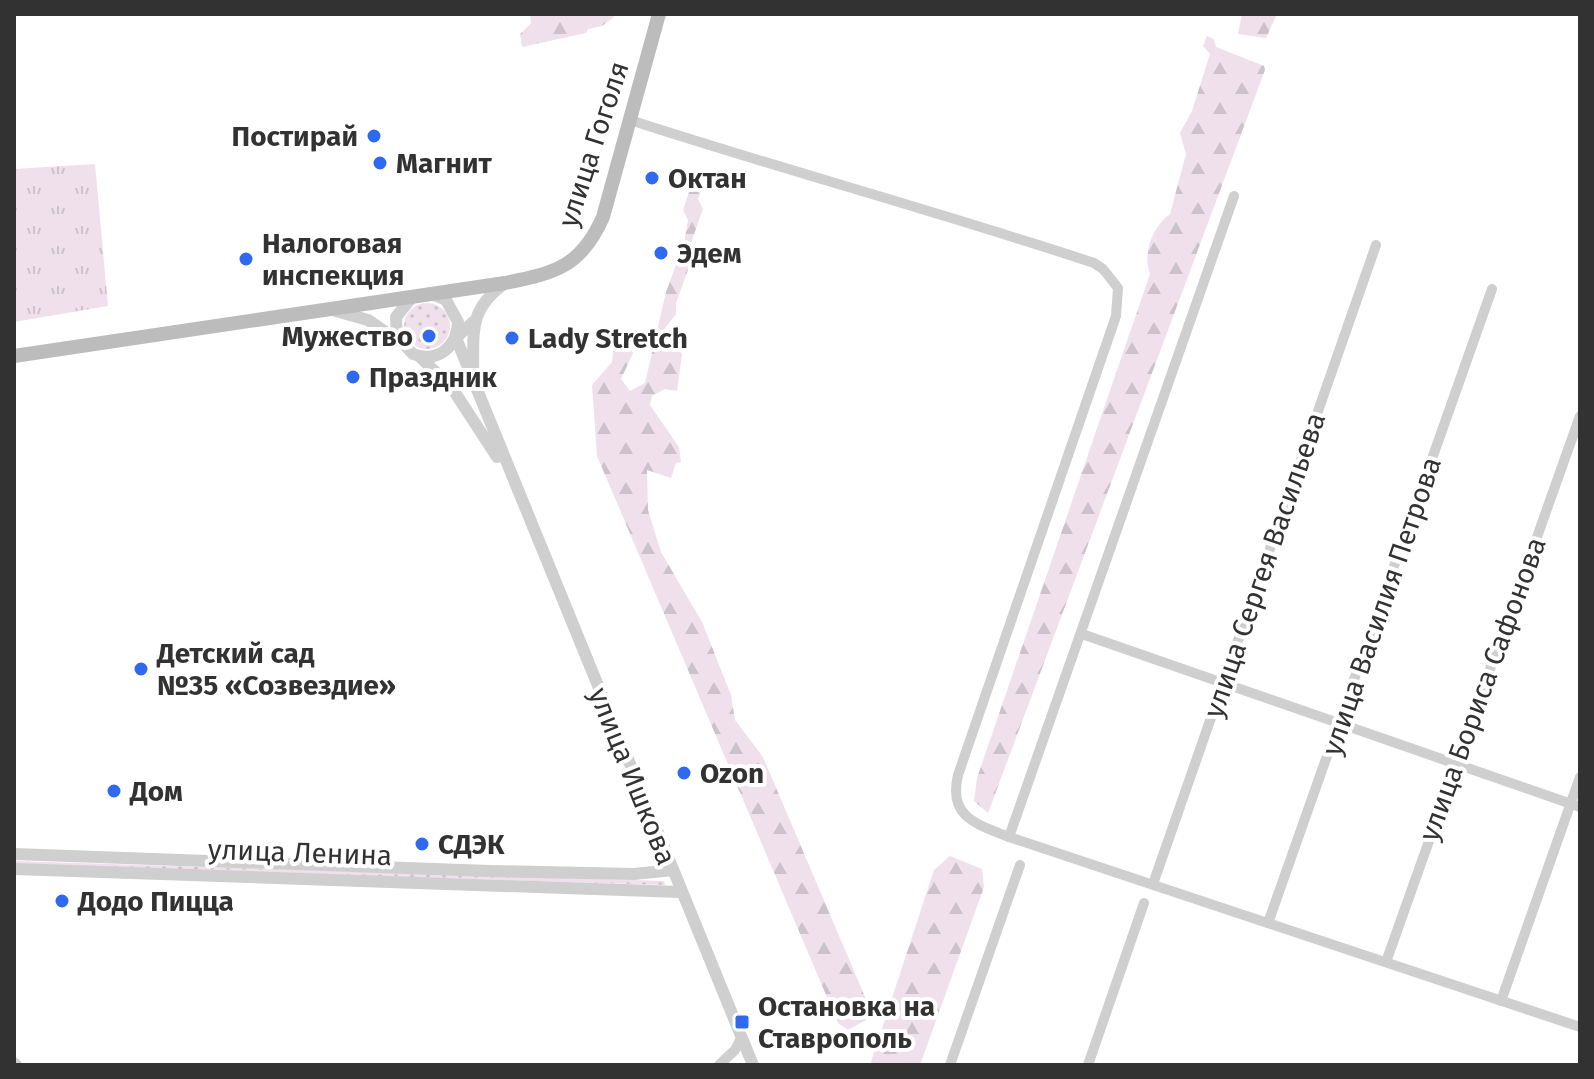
<svg xmlns="http://www.w3.org/2000/svg" width="1594" height="1079" font-family="'Fira Sans',sans-serif">
	<style>
		.grass { fill: url(#grass-dots) }
		.forest { fill: url(#forest-firs) }
		.park { fill: url(#park-tufts) }
		.lines { fill: none; stroke-linecap: round; stroke-linejoin: round }
		.minor { stroke: #cfcfcf; stroke-width: 10 }
		.tertiary { stroke: #cfcfcf; stroke-width: 12 }
		.secondary { stroke: #bcbcbc; stroke-width: 14 }
		.poi-dot { fill: #2e69ef; stroke: #fff; stroke-width: 3 }
		.labels { text-anchor: middle; stroke-width: 8; stroke-linejoin: round; paint-order: stroke }
		.poi-label { font-size: 28px; font-weight: bold; fill: #323232; stroke: #fff; text-anchor: start }
		.street-label { font-size: 28px; fill: #323232; stroke: #fff }
	</style>
	<defs>
		<pattern id="grass-dots" width="8" height="8" patternUnits="userSpaceOnUse" patternTransform="scale(2)"><rect width="8" height="8" fill="#efe0ec"/><path d="M2 2h.1M6 6h.1" fill="none" stroke="#cdc1cb" stroke-width="1.8" stroke-linecap="round"/></pattern>
		<pattern id="forest-firs" width="22" height="20" patternUnits="userSpaceOnUse" patternTransform="scale(2)"><rect width="22" height="20" fill="#efe0ec"/><path d="M5 1l3.5 6h-7zM16 11l3.5 6h-7z" fill="#cdc1cb"/></pattern>
		<pattern id="park-tufts" width="24" height="20" patternUnits="userSpaceOnUse" patternTransform="scale(2)"><rect width="24" height="20" fill="#efe0ec"/><path d="M3 7l-1-3M5 7V3M7 7l1-3M15 17l-1-3M17 17v-4M19 17l1-3" fill="none" stroke="#cdc1cb"/></pattern>
	</defs>
	<rect width="100%" height="100%" fill="#fff"/>
	<g class="grass">
		<circle cx="427" cy="326" r="23"/>
		<polygon points="14,861 664,881 665,885 14,865"/>
	</g>
	<g class="forest">
		<polygon points="530,14 612,14 614,17 602,26 588,29 586,33 522,47 520,34 531,23"/>
		<polygon points="1242,14 1277,14 1266,38 1238,34"/>
		<path d="M 1207,36 L 1214,39 L 1216,47 L 1264,66 L 1265,70 L 988,813 L 974,801 L 977,778 L 1150,274 C 1142,254 1153,226 1170,214 L 1186,154 L 1180,133 L 1192,111 L 1210,54 L 1203,46 Z"/>
		<polygon points="696,171 707,174 698,199 703,209 691,243 693,256 676,303 676,314 662,332 682,354 677,391 665,389 652,396 650,405 679,447 681,462 676,463 671,478 647,470 648,510 661,552 702,622 731,695 735,720 763,757 868,1004 868,1019 848,1030 838,1023 597,456 592,385 612,362 614,341 625,342 633,353 621,379 630,391 645,383 666,292 684,243 688,220 683,210"/>
		<polygon points="950,856 982,869 984,887 920,1065 870,1065 934,870"/>
	</g>
	<polygon class="park" points="95,164 108,306 14,322 14,169"/>
	<g class="lines">
		<g class="minor">
			<path d="M 630,120 C 784,170 940,212 1094,263 L 1103,269 L 1118,288 L 1116,316 L 958,775 C 948,817 976,824 1009,837 L 1580,1027"/>
			<polyline points="1082,634 1580,807"/>
			<polyline points="1009,837 1234,196"/>
			<polyline points="1153,884 1376,245"/>
			<polyline points="1268,923 1492,289"/>
			<polyline points="1386,962 1580,416"/>
			<polyline points="1501,1001 1580,777"/>
			<polyline points="719,1065 735,1050 741,1038"/>
			<polyline points="950,1065 1020,865"/>
			<polyline points="1088,1065 1144,903"/>
		</g>
		<g class="tertiary">
			<path d="M 413,296 L 396,317 L 397,337 L 413,354 C 437,363 457,348 458,322 L 446,300 L 430,293"/>
			<polyline points="332,310 368,320 397,340"/>
			<polyline points="473,322 456,338 753,1065"/>
			<polyline points="419,356 452,388 497,457"/>
			<path d="M 473,372 C 474,331 468,310 505,283"/>
			<polyline points="14,854 490,871 634,874 673,870"/>
			<polyline points="14,869 680,892"/>
			<polyline points="14,1063 16,1065"/>
		</g>
		<path class="secondary" d="M 14,356 L 505,283 C 555,273 581,267 603,217 L 659,14"/>
	</g>
	<g class="poi-dot">
		<circle cx="374" cy="136" r="8"/>
		<circle cx="380" cy="163" r="8"/>
		<circle cx="652" cy="178" r="8"/>
		<circle cx="661" cy="253" r="8"/>
		<circle cx="246" cy="259" r="8"/>
		<circle cx="429" cy="336" r="8"/>
		<circle cx="512" cy="338" r="8"/>
		<circle cx="353" cy="377" r="8"/>
		<circle cx="141" cy="669" r="8"/>
		<circle cx="684" cy="773" r="8"/>
		<circle cx="114" cy="791" r="8"/>
		<circle cx="422" cy="844" r="8"/>
		<circle cx="62" cy="901" r="8"/>
		<rect x="734" y="1014" width="16" height="16" rx="4"/>
	</g>
	<g class="labels">
		<g class="poi-label">
			<text x="358" y="146" text-anchor="end">Постирай</text>
			<text x="396" y="173">Магнит</text>
			<text x="668" y="188">Октан</text>
			<text x="262" y="253">Налоговая<tspan x="262" dy="32">инспекция</tspan></text>
			<text x="677" y="263">Эдем</text>
			<text x="413" y="346" text-anchor="end">Мужество</text>
			<text x="528" y="348">Lady Stretch</text>
			<text x="369" y="387">Праздник</text>
			<text x="157" y="663">Детский сад<tspan x="157" dy="32">№35 «Созвездие»</tspan></text>
			<text x="700" y="783">Ozon</text>
			<text x="130" y="801">Дом</text>
			<text x="438" y="854">СДЭК</text>
			<text x="78" y="911">Додо Пицца</text>
			<text x="758" y="1016">Остановка на<tspan x="758" dy="32">Ставрополь</tspan></text>
		</g>
		<g class="street-label">
			<text transform="translate(593 144) rotate(-72)" y="10">улица Гоголя</text>
			<text transform="translate(1264 565) rotate(-71)" y="10">улица Сергея Васильева</text>
			<text transform="translate(1381 606) rotate(-71)" y="10">улица Василия Петрова</text>
			<text transform="translate(1482 689) rotate(-70)" y="10">улица Бориса Сафонова</text>
			<text transform="translate(633 776) rotate(68)" y="10">улица Ишкова</text>
			<text transform="translate(300 852) rotate(2)" y="10">улица Ленина</text>
		</g>
	</g>
	<rect width="1594" height="1079" fill="none" stroke="#323232" stroke-width="32"/>
</svg>
